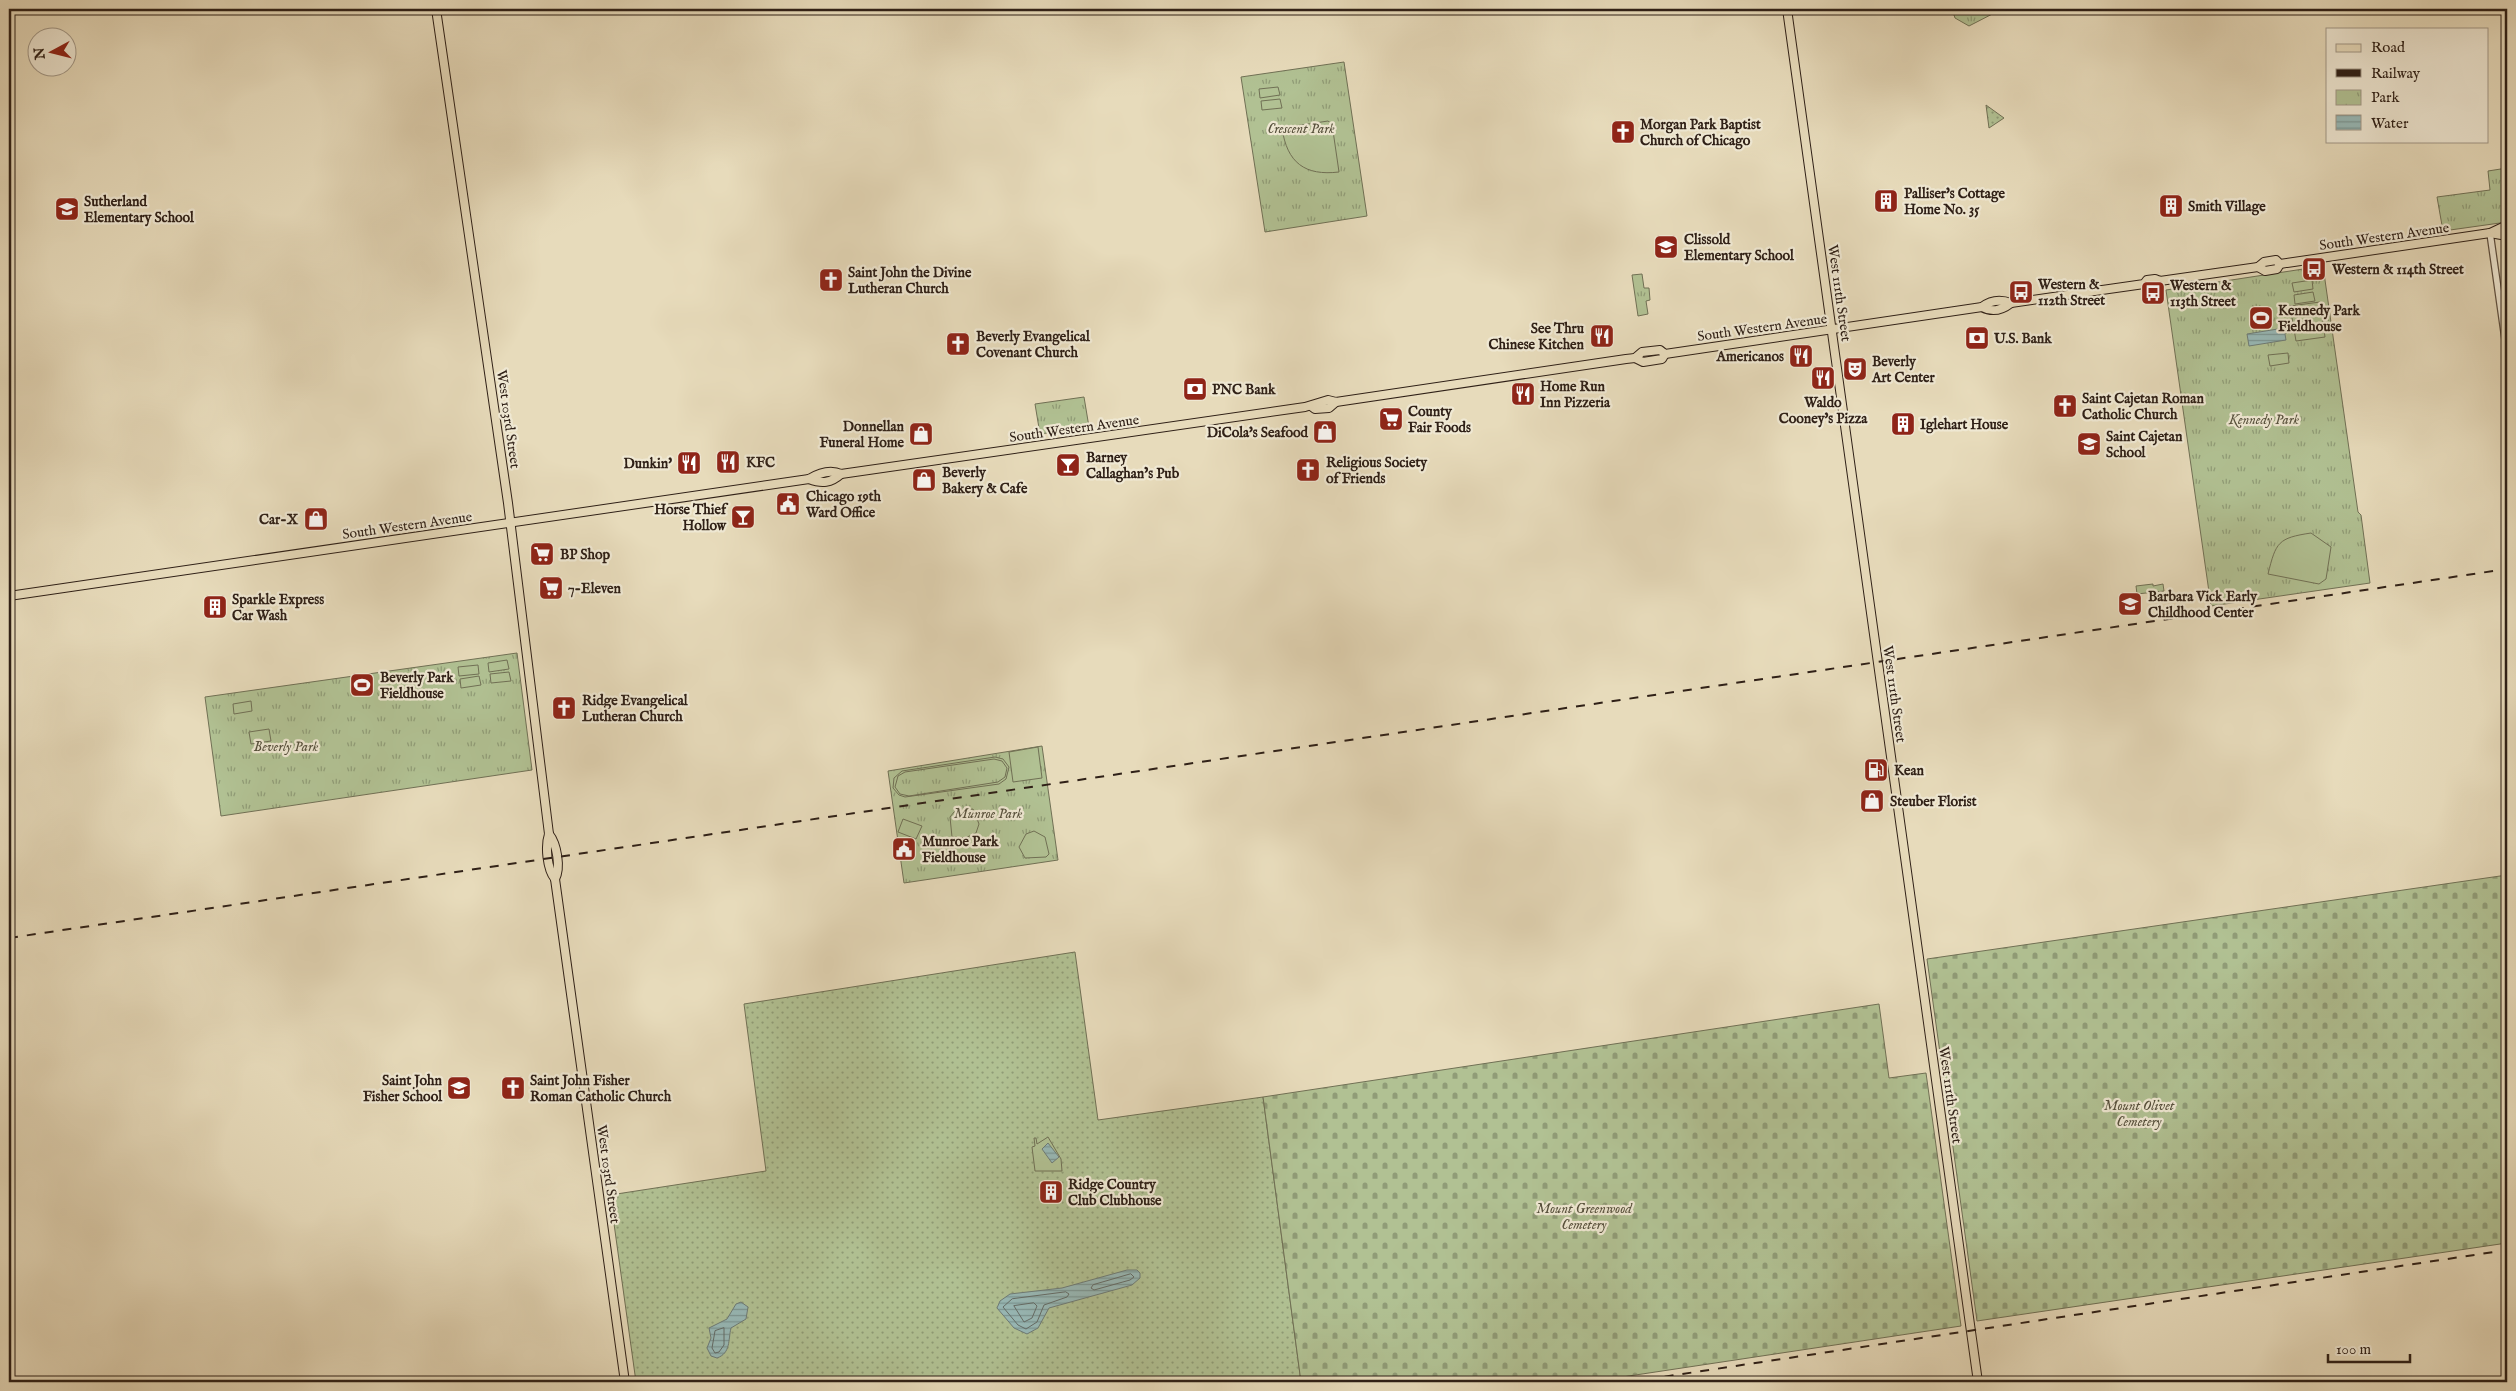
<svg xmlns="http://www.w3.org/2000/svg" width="2516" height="1391" font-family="'IM FELL English',serif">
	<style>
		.grass { fill: url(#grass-dots); stroke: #707055 }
		.cemetery { fill: url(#cemetery-stones); stroke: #707055 }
		.park { fill: url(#park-tufts); stroke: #707055 }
		.garden { fill: #b1c193; stroke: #707055; fill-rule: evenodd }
		.water { fill: url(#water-rules); stroke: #6e7c77 }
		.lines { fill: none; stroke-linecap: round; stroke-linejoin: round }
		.shore { stroke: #646c67; stroke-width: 1 }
		.minor-casing { stroke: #5d4f40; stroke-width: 8 }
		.major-casing { stroke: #2f2017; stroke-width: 10 }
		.minor { stroke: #efe8d3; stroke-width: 5.5 }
		.major { stroke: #e7dbbb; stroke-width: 8 }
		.rail { stroke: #2f2017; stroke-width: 2; stroke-dasharray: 9 9; stroke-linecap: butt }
		.labels { text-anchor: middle; stroke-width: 4.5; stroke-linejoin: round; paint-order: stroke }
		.poi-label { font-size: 14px; font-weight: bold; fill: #2f2017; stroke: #efe8d3; text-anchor: start }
		.park-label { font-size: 14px; font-style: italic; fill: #56503c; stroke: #efe8d3 }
		.street-label { font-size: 14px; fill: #2f2017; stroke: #efe8d3 }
	</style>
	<defs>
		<pattern id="grass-dots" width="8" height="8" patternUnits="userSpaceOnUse" patternTransform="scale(1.25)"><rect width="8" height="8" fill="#b1c193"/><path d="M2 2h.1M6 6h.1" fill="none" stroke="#909c77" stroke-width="1.8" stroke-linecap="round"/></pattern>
		<pattern id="cemetery-stones" width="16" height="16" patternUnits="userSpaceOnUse" patternTransform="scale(1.25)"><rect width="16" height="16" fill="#b1c193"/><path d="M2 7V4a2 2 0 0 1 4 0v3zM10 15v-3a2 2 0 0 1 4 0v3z" fill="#909c77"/></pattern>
		<pattern id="park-tufts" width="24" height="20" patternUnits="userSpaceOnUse" patternTransform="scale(1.25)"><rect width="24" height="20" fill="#b1c193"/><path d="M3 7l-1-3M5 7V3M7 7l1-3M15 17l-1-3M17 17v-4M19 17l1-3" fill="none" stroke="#909c77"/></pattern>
		<pattern id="water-rules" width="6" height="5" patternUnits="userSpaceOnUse" patternTransform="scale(1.25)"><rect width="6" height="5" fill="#98b9b7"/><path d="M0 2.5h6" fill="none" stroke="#7c9694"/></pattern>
	</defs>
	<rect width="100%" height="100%" fill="#e7dbbb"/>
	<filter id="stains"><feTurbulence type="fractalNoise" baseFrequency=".004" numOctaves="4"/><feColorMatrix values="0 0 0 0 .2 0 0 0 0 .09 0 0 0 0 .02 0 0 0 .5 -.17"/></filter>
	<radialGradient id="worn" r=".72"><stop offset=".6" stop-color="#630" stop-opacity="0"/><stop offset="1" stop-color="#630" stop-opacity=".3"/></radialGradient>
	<g class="grass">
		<polygon points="1986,105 2004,118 1989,128"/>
		<polygon points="1075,952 1098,1120 1263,1097 1301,1382 636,1382 610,1195 766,1171 744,1004"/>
	</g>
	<g class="cemetery">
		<polygon points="2507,875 2507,1243 1977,1321 1927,959"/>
		<polygon points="1879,1004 1889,1078 1926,1073 1961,1326 1589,1382 1301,1382 1263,1097"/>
	</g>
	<g class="park">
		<polygon points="1952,9 2002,9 1969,26 1955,18"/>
		<polygon points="1344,62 1367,216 1265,232 1241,77"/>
		<polygon points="2507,168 2507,222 2443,231 2437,197 2490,190 2488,171"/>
		<polygon points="2323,266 2358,512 2361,515 2370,583 2211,606 2166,290"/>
		<polygon points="1642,274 1644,288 1649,288 1650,300 1646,301 1648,314 1638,316 1632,275"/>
		<polygon points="1084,397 1089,427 1040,434 1035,404"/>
		<polygon points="2153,584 2153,586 2163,584 2164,591 2137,594 2136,586"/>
		<polygon points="517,653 532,770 221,816 205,697"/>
		<polygon points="1042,746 1058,860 904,883 888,771"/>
	</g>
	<g class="garden">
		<polygon points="1278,87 1280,95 1260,98 1259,89"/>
		<polygon points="1280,99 1282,108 1262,110 1261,101"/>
		<path d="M 1328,121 L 1332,124 L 1339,172 C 1305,176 1287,163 1282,128 Z"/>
		<polygon points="2312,280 2313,289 2294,292 2292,283"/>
		<polygon points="2313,292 2315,301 2295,304 2294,295"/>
		<polygon points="2320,302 2325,337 2296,341 2290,306"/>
		<polygon points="2288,353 2289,363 2270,366 2268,355"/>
		<path d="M 2311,533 L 2331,547 L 2326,579 L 2319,584 L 2268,574 C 2276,542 2278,538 2311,533 Z"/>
		<polygon points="507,660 509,669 489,672 488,663"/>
		<polygon points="478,665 479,674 459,676 458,667"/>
		<polygon points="509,672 511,681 491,683 490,674"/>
		<polygon points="479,676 481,685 461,688 460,679"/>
		<polygon points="251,701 252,711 234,714 233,704"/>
		<polygon points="269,729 271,741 251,744 249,732"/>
		<polygon points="1038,747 1042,778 1013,782 1009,752"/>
		<path d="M 995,757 L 1003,759 L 1009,767 L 1006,779 L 999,784 L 905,797 L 899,795 L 893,788 L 894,778 L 902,771 ZM 994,759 L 1002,761 L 1007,768 L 1005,777 L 998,782 L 909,796 L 900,794 L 895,787 L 898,776 L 905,772 Z"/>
		<polygon points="973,809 979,824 976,833 965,838 952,837 950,817 954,812"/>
		<polygon points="903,819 922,826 916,839 898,832"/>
		<polygon points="1034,831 1045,837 1049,854 1046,857 1025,858 1019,847 1026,834"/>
		<polygon points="1048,1137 1061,1159 1062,1171 1035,1171 1032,1147 1035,1146 1034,1138 1036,1138 1037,1144"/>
	</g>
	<g class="water">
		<polygon points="2284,328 2286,340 2249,346 2247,334"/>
		<polygon points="1048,1143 1059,1157 1052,1163 1042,1149"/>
		<polygon points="1127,1270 1137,1270 1140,1273 1140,1278 1132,1285 1049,1308 1038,1328 1027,1334 1014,1328 997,1308 1000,1301 1010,1294 1062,1288"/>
		<path d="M 741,1302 L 748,1307 L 746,1319 L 731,1328 C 728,1340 731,1353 717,1358 L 711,1356 L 707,1348 L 711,1338 L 709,1328 L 727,1319 L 736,1304 Z"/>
	</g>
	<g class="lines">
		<g class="shore">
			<polygon points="1131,1274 1134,1277 1130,1280 1094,1290 1091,1288 1093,1285"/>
			<polygon points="1066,1292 1069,1294 1067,1297 1044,1305 1037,1322 1026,1329 1018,1325 1003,1307 1012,1299"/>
			<polygon points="1034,1303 1037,1306 1032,1318 1024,1322 1014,1306"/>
			<polygon points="724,1328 724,1345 719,1352 715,1353 712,1348 715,1331"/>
		</g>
		<defs>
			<polyline id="minor" points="2490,233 2507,353"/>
			<g id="major">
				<path d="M 436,9 L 508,503 L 549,834 C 545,846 547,869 555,879 L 625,1382"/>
				<polyline points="1787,9 1978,1382"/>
				<polyline points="2490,233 2507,236"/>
				<polyline points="2258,267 2265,271 2277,269 2280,264"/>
				<polyline points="2144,284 2148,287 2156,286 2160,281"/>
				<path d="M 1982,307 C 1993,313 2002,310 2011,303"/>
				<polyline points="1635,358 1643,362 1662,359 1665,354"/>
				<polyline points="1311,406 1315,409 1329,408 1336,402"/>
				<path d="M 809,479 C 822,484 831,483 841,474"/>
				<path d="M 9,596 L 809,479 C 819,473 830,469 841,474 L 1305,407 L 1328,400 L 1336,402 L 1626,359 L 1635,358 L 1642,352 L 1660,350 L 1665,354 L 1982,307 C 1991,300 2000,299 2011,303 L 2144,284 L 2147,280 L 2155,279 L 2160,281 L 2258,267 L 2264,262 L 2276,260 L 2280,264 L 2490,233 L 2507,225"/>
				<path d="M 549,834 C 557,844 561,868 555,879"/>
			</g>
		</defs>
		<use href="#minor" class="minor-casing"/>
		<use href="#major" class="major-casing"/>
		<use href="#minor" class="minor"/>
		<use href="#major" class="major"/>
		<g class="rail">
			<polyline points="9,938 2507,569"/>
			<polyline points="1629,1382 2507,1250"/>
		</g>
	</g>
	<defs>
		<symbol id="church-square" viewBox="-11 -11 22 22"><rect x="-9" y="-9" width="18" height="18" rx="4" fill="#8f2418" stroke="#efe8d3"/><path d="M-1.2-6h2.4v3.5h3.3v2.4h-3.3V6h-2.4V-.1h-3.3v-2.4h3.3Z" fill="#fff"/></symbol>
		<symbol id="building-square" viewBox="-11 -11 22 22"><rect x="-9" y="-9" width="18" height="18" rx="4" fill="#8f2418" stroke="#efe8d3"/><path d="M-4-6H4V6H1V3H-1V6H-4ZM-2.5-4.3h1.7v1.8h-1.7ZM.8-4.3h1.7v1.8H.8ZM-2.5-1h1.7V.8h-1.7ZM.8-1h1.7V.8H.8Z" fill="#fff"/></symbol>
		<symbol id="school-square" viewBox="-11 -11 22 22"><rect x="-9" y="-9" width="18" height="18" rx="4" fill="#8f2418" stroke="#efe8d3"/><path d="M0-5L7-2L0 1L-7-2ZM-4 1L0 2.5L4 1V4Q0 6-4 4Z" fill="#fff"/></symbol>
		<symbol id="bus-square" viewBox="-11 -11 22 22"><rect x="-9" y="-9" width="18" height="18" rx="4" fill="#8f2418" stroke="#efe8d3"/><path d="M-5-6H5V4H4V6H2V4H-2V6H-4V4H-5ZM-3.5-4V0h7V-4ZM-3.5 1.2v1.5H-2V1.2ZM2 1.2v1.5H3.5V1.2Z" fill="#fff"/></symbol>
		<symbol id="stadium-square" viewBox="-11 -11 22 22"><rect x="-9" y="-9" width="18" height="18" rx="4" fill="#8f2418" stroke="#efe8d3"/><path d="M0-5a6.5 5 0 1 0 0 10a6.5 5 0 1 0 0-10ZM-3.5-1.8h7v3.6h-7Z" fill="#fff"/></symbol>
		<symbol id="restaurant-square" viewBox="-11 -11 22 22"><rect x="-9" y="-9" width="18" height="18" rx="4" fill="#8f2418" stroke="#efe8d3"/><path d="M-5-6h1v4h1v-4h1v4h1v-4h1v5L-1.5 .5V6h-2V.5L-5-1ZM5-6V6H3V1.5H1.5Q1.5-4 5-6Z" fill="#fff"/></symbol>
		<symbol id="bank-square" viewBox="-11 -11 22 22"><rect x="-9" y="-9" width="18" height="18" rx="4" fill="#8f2418" stroke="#efe8d3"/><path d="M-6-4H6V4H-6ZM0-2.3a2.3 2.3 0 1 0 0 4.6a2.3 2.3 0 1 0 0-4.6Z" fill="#fff"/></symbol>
		<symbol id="theatre-square" viewBox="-11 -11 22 22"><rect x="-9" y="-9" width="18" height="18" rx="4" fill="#8f2418" stroke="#efe8d3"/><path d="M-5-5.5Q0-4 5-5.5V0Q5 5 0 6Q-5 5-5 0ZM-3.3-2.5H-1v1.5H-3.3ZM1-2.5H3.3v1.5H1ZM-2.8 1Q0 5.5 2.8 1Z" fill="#fff"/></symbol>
		<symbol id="supermarket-square" viewBox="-11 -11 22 22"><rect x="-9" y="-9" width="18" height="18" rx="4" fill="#8f2418" stroke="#efe8d3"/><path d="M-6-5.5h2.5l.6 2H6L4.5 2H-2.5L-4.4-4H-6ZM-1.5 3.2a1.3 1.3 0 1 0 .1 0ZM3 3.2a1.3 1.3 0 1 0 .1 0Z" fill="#fff"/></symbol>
		<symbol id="shop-square" viewBox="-11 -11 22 22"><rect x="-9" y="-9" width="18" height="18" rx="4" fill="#8f2418" stroke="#efe8d3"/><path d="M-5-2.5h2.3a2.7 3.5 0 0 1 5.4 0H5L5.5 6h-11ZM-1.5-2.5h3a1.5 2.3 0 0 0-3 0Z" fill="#fff"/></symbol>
		<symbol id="bar-square" viewBox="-11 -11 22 22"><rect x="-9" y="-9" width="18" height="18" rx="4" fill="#8f2418" stroke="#efe8d3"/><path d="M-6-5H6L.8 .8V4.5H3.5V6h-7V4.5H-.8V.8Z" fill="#fff"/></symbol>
		<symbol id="civic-square" viewBox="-11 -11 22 22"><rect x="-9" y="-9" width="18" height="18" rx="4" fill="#8f2418" stroke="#efe8d3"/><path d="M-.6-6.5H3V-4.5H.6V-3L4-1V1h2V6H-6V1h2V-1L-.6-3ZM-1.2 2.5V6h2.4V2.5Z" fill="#fff"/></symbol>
		<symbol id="fuel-square" viewBox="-11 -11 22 22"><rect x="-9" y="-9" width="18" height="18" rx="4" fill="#8f2418" stroke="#efe8d3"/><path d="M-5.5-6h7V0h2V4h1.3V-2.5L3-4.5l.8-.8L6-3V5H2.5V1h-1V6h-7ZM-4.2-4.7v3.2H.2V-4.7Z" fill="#fff"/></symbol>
	</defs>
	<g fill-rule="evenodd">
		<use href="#church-square" x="1609" y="118" width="28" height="28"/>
		<use href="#building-square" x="1872" y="187" width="28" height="28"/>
		<use href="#building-square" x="2157" y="192" width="28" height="28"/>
		<use href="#school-square" x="53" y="195" width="28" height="28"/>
		<use href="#school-square" x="1652" y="233" width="28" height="28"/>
		<use href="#bus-square" x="2300" y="255" width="28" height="28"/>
		<use href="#church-square" x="817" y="266" width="28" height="28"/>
		<use href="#bus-square" x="2007" y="278" width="28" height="28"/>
		<use href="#bus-square" x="2139" y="279" width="28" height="28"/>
		<use href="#stadium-square" x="2247" y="304" width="28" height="28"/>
		<use href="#restaurant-square" x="1588" y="322" width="28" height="28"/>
		<use href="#bank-square" x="1963" y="324" width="28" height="28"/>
		<use href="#church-square" x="944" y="330" width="28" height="28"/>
		<use href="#restaurant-square" x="1787" y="342" width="28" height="28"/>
		<use href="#theatre-square" x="1841" y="355" width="28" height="28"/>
		<use href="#restaurant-square" x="1809" y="364" width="28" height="28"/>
		<use href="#bank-square" x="1181" y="375" width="28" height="28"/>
		<use href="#restaurant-square" x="1509" y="380" width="28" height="28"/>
		<use href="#church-square" x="2051" y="392" width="28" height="28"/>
		<use href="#supermarket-square" x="1377" y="405" width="28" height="28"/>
		<use href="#building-square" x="1889" y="410" width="28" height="28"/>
		<use href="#shop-square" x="1311" y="418" width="28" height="28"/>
		<use href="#shop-square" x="907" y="420" width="28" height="28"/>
		<use href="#school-square" x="2075" y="430" width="28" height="28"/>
		<use href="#restaurant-square" x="714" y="448" width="28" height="28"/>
		<use href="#restaurant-square" x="675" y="449" width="28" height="28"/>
		<use href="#bar-square" x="1054" y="451" width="28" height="28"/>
		<use href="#church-square" x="1294" y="456" width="28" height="28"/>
		<use href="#shop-square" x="910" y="466" width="28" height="28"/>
		<use href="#civic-square" x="774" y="490" width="28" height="28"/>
		<use href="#bar-square" x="729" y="503" width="28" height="28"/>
		<use href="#shop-square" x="302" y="505" width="28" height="28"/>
		<use href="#supermarket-square" x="528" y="540" width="28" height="28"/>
		<use href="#supermarket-square" x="537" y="574" width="28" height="28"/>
		<use href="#school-square" x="2116" y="590" width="28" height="28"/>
		<use href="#building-square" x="201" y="593" width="28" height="28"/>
		<use href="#stadium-square" x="348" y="671" width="28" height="28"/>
		<use href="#church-square" x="550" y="694" width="28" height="28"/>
		<use href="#fuel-square" x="1862" y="756" width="28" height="28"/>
		<use href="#shop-square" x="1858" y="787" width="28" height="28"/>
		<use href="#civic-square" x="890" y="835" width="28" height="28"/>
		<use href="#school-square" x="445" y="1074" width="28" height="28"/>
		<use href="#church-square" x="499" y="1074" width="28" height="28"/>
		<use href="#building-square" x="1037" y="1178" width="28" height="28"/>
	</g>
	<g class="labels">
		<g class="poi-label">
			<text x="1640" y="129">Morgan Park Baptist<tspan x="1640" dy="16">Church of Chicago</tspan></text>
			<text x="1904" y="198">Palliser's Cottage<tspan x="1904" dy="16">Home No. 35</tspan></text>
			<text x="84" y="206">Sutherland<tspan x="84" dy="16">Elementary School</tspan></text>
			<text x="2188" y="211">Smith Village</text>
			<text x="1684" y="244">Clissold<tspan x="1684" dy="16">Elementary School</tspan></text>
			<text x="2332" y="274">Western &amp; 114th Street</text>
			<text x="848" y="277">Saint John the Divine<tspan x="848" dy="16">Lutheran Church</tspan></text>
			<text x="2038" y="289">Western &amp;<tspan x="2038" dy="16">112th Street</tspan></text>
			<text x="2170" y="290">Western &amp;<tspan x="2170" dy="16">113th Street</tspan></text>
			<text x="2278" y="315">Kennedy Park<tspan x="2278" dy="16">Fieldhouse</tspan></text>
			<text x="1584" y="333" text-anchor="end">See Thru<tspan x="1584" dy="16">Chinese Kitchen</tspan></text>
			<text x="976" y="341">Beverly Evangelical<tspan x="976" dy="16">Covenant Church</tspan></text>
			<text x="1994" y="343">U.S. Bank</text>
			<text x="1784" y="361" text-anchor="end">Americanos</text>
			<text x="1872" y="366">Beverly<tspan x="1872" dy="16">Art Center</tspan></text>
			<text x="1540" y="391">Home Run<tspan x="1540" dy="16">Inn Pizzeria</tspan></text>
			<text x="1212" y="394">PNC Bank</text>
			<text x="2082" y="403">Saint Cajetan Roman<tspan x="2082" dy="16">Catholic Church</tspan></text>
			<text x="1823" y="407" text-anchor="middle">Waldo<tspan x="1823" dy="16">Cooney's Pizza</tspan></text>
			<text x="1408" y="416">County<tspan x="1408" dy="16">Fair Foods</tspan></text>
			<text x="1920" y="429">Iglehart House</text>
			<text x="904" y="431" text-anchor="end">Donnellan<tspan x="904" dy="16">Funeral Home</tspan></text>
			<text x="1308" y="437" text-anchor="end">DiCola's Seafood</text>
			<text x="2106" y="441">Saint Cajetan<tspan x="2106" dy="16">School</tspan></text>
			<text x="1086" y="462">Barney<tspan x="1086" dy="16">Callaghan’s Pub</tspan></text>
			<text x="746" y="467">KFC</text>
			<text x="1326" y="467">Religious Society<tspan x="1326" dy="16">of Friends</tspan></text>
			<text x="672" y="468" text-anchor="end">Dunkin'</text>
			<text x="942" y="477">Beverly<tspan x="942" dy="16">Bakery &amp; Cafe</tspan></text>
			<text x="806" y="501">Chicago 19th<tspan x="806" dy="16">Ward Office</tspan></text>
			<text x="726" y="514" text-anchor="end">Horse Thief<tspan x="726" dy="16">Hollow</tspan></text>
			<text x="298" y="524" text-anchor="end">Car-X</text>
			<text x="560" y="559">BP Shop</text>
			<text x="568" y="593">7-Eleven</text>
			<text x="2148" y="601">Barbara Vick Early<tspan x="2148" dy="16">Childhood Center</tspan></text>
			<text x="232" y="604">Sparkle Express<tspan x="232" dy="16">Car Wash</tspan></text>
			<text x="380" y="682">Beverly Park<tspan x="380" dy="16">Fieldhouse</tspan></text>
			<text x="582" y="705">Ridge Evangelical<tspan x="582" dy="16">Lutheran Church</tspan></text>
			<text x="1894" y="775">Kean</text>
			<text x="1890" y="806">Steuber Florist</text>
			<text x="922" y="846">Munroe Park<tspan x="922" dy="16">Fieldhouse</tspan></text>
			<text x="442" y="1085" text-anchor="end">Saint John<tspan x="442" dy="16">Fisher School</tspan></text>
			<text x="530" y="1085">Saint John Fisher<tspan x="530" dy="16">Roman Catholic Church</tspan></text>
			<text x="1068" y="1189">Ridge Country<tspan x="1068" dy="16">Club Clubhouse</tspan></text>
		</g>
		<g class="park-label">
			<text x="1301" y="133">Crescent Park</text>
			<text x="2264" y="424">Kennedy Park</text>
			<text x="286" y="751">Beverly Park</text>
			<text x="988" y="818">Munroe Park</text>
			<text x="2139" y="1110">Mount Olivet<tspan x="2139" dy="16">Cemetery</tspan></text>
			<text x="1584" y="1213">Mount Greenwood<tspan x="1584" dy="16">Cemetery</tspan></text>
		</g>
		<g class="street-label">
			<text transform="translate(2384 236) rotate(-8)" y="5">South Western Avenue</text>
			<text transform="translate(1840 293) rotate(82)" y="5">West 111th Street</text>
			<text transform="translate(1762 327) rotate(-8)" y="5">South Western Avenue</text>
			<text transform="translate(509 419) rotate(82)" y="5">West 103rd Street</text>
			<text transform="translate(1074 428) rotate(-8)" y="5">South Western Avenue</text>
			<text transform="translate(407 525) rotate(-8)" y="5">South Western Avenue</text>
			<text transform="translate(1895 694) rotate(82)" y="5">West 111th Street</text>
			<text transform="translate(1951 1095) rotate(82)" y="5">West 111th Street</text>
			<text transform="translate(609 1174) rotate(82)" y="5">West 103rd Street</text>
		</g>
	</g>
	<rect width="2516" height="1391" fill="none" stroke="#e7dbbb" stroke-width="30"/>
	<rect x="10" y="10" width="2496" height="1371" fill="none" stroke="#2f2017" stroke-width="2.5"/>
	<rect x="15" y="15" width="2486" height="1361" fill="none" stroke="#2f2017"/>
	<rect x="2326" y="28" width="162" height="115" fill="#efe8d3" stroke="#a29888"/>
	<rect x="2336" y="44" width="25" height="8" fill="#e7dbbb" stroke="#a29888"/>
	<text x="2371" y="52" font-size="15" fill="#2f2017">Road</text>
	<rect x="2336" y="69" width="25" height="8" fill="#2f2017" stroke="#a29888"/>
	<text x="2371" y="78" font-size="15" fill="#2f2017">Railway</text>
	<rect x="2336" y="90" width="25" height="15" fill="url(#park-tufts)" stroke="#a29888"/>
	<text x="2371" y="102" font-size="15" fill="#2f2017">Park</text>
	<rect x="2336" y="115" width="25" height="15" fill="url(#water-rules)" stroke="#a29888"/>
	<text x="2371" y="128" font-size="15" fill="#2f2017">Water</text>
	<g transform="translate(52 52) rotate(263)"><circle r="24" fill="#efe8d3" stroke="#a29888"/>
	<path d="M0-4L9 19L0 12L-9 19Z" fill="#8f2418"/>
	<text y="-8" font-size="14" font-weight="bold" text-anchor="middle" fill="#2f2017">N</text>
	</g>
	<path d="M2328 1354v8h82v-8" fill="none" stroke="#2f2017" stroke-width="2.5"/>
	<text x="2336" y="1354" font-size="15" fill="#2f2017" stroke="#efe8d3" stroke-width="4" paint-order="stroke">100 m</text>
	<rect width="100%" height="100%" filter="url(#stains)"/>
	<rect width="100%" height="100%" fill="url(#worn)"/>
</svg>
